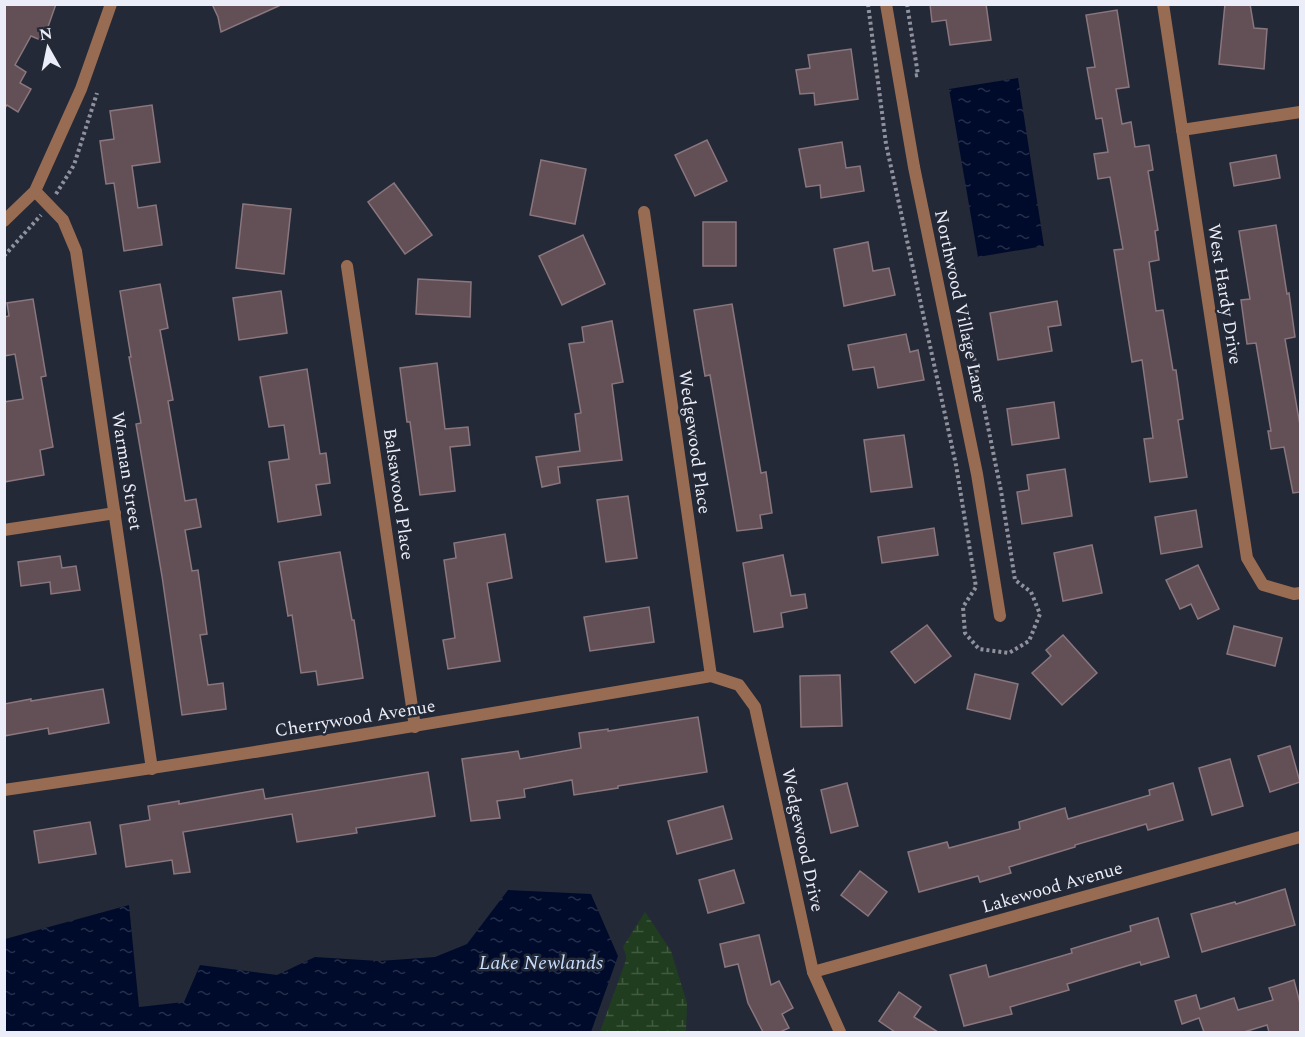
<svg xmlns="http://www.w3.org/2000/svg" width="1305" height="1037" font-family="Spectral,serif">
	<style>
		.wetland { fill: url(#wetland-marsh) }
		.water { fill: url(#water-ripples) }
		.building { fill: #635056; stroke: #8a767d; stroke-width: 1.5 }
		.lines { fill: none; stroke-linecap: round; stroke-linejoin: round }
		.path { stroke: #8f929e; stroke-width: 4; stroke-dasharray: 3 3; stroke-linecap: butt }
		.street { stroke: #986c52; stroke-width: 12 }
		.labels { text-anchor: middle; stroke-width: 5; stroke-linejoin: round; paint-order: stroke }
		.street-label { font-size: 18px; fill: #ebeef8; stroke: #242937 }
		.water-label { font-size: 20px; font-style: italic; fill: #c8defd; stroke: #242937 }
	</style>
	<defs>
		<pattern id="wetland-marsh" width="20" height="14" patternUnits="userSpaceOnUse" patternTransform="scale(1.5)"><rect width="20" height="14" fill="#203e1f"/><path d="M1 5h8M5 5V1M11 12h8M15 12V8" fill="none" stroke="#415a40"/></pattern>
		<pattern id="water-ripples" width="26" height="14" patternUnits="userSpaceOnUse" patternTransform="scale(1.5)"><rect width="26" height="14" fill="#000b2c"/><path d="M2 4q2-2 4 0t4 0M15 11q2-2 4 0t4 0" fill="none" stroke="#252f4b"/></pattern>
	</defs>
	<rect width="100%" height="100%" fill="#242937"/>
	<polygon class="wetland" points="645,912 671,951 687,1003 686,1032 600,1032 626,960 626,955 623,947"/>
	<g class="water">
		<polygon points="1018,78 1044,246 978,257 949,89"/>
		<polygon points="508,890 591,894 618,956 591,1032 5,1032 5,939 129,905 139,1007 184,1002 200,965 277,975 315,957 379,961 435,957 467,944"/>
	</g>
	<g class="building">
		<polygon points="4,4 56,4 43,41 31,36 15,65 26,72 20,83 31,89 18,112 7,105 4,109"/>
		<polygon points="212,4 283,4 221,32 218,17"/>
		<polygon points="930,4 986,4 991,40 950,45 946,20 932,22"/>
		<polygon points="1225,4 1250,4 1254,28 1267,29 1264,69 1219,64"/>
		<polygon points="1117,10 1129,87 1116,89 1122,124 1131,122 1135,147 1149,145 1153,170 1148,171 1158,230 1155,231 1159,260 1149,262 1156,311 1163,310 1173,370 1176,370 1183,419 1178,420 1187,477 1150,482 1144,439 1153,438 1142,360 1132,362 1114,250 1123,249 1110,177 1098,179 1094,154 1108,152 1102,118 1096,119 1087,68 1095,67 1086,15"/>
		<polygon points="851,49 858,99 815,105 814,93 800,94 796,70 810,68 808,55"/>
		<polygon points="152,105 160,162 132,166 138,208 156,205 162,245 124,251 114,183 106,184 100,141 114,139 110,111"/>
		<polygon points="707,140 727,181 695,196 675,155"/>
		<polygon points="842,142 846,168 860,166 864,191 821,198 820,185 806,187 799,149"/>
		<polygon points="1276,155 1280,178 1234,186 1230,163"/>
		<polygon points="541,160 586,169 575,224 530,215"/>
		<polygon points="394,183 432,235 405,254 368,202"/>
		<polygon points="243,204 291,209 284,274 236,268"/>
		<rect x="703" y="222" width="33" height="44"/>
		<polygon points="1276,225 1287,294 1289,293 1295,337 1285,339 1300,425 1300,492 1293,493 1284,447 1271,449 1268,431 1271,431 1256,343 1247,344 1241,300 1250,299 1239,231"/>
		<polygon points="583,235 605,284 562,305 539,256"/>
		<polygon points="868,242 873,271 889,268 895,295 844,306 834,249"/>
		<polygon points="418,279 471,282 470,317 416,314"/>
		<polygon points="160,284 168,328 160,330 173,400 168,401 185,501 196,499 201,527 185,530 192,571 198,570 207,634 200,635 208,685 223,683 226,709 182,715 162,576 136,424 141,423 129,357 131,357 120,291"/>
		<polygon points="281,291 287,333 239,340 233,298"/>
		<polygon points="33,299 46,376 41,377 53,447 40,450 44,475 4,482 4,402 23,399 15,354 4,356 4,317 9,316 7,303"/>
		<polygon points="1057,301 1061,325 1048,327 1052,351 998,360 990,313"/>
		<polygon points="732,304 761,473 766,472 772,513 760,515 762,528 737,531 710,375 705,376 694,310"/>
		<polygon points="612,321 623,382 612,384 622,460 558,467 560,483 542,487 536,457 580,451 575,414 581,413 569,344 584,342 582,327"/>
		<polygon points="906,334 910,352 918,350 924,380 878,388 874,367 853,370 848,345"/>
		<polygon points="437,363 445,429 468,427 470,445 450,447 455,491 420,495 410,422 407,422 400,368"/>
		<polygon points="307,369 320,454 326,453 330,483 316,485 321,515 278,522 269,462 289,459 284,425 269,427 260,377"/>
		<polygon points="1054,402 1059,438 1012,445 1007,409"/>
		<polygon points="904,435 912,487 871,492 864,440"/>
		<polygon points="1065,469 1072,516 1022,524 1017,492 1029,490 1027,475"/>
		<polygon points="628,496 637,558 606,562 597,500"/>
		<polygon points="1196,510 1202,547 1161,554 1155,517"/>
		<polygon points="934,528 938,555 882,563 878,537"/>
		<polygon points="505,534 512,578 487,583 500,661 448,669 443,640 455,638 444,560 456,558 454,543"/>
		<polygon points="1092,545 1102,593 1063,601 1054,553"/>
		<polygon points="340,552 352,620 354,620 363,678 318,685 316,671 301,673 292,615 288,616 279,562"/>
		<polygon points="783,555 791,596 805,594 807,608 781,613 783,627 754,632 743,563"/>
		<polygon points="60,556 62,568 76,566 80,590 51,594 50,582 21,586 18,562"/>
		<polygon points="1198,565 1219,609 1198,619 1191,604 1180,609 1166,580"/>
		<polygon points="649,607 654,642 590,651 584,617"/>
		<polygon points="927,625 951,656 915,683 891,652"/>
		<polygon points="1234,626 1282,638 1275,666 1227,654"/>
		<polygon points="1063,635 1097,673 1062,705 1032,673 1051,656 1046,650"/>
		<polygon points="975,674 1018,684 1010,719 967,709"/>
		<polygon points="840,675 842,726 801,727 800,676"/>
		<polygon points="103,689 109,723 49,734 48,728 4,736 4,704 31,699 31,701"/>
		<polygon points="698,717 707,772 618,786 618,788 574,795 572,780 524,789 525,797 497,801 500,818 471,821 462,759 518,751 520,759 581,748 579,733 608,729 608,731"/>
		<polygon points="1290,746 1300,782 1270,792 1258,756"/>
		<polygon points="1230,759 1243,806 1212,815 1199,768"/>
		<polygon points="428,772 435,816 356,828 357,833 297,842 292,814 183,832 190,872 174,874 172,860 126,867 120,825 150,820 148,806 179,801 179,804 263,789 265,799"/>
		<polygon points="847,783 858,826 831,833 821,790"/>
		<polygon points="1173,783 1183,820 1148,830 1146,824 1075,845 1075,847 1009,867 1011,873 980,882 978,876 919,892 908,852 947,842 949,848 1020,829 1019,822 1065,808 1068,819 1150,795 1149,790"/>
		<polygon points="723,806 732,839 677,854 668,821"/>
		<polygon points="90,822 96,854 39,863 34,831"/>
		<polygon points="734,870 744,903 708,913 699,880"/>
		<polygon points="860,871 887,892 868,916 841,895"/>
		<polygon points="1285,889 1295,925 1202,952 1191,914 1235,902 1236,904"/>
		<polygon points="1158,918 1169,957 1141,965 1140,962 1067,984 1069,990 1010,1007 1012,1014 964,1026 950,975 986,965 989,977 1072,953 1071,949 1131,931 1130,926"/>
		<polygon points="759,935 771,985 779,981 793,1008 782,1014 789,1028 780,1032 763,1032 748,1003 738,964 725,967 720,944"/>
		<polygon points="1294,980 1300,1003 1300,1032 1269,1032 1267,1025 1244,1032 1204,1032 1199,1018 1182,1024 1175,1001 1196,995 1200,1009 1234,998 1238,1010 1273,1000 1269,988"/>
		<polygon points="899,992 921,1007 914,1017 938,1032 895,1032 879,1021"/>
	</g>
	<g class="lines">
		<g class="path">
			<polyline points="868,4 886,144 956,465 976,587 963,607 965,633 979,649 1009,653 1029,641 1040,614 1031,592 1015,580 1001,491 968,328"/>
			<polyline points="907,4 918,75 913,76"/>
			<polyline points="56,194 74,165 97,93"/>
			<polyline points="4,256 41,215"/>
		</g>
		<g class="street">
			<polyline points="886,4 914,167 977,474 1000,616"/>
			<polyline points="1163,4 1247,558 1263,585 1294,594 1300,593"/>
			<polyline points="1182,130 1300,112"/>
			<polyline points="35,191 63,220 76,251 152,769"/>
			<polyline points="644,212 711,676"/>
			<polyline points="4,221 35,191 81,89 111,4"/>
			<polyline points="347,266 415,727"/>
			<polyline points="4,530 115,513"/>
			<path d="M 4,790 C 241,756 476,716 711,676 L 739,685 L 755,707 L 813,972 L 840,1032"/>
			<polyline points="813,972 1300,837"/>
		</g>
	</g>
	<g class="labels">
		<g class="street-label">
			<text transform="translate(1225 294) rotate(81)" y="6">West Hardy Drive</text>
			<text transform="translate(961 306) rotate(78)" y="6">Northwood Village Lane</text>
			<text transform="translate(695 442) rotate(82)" y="6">Wedgewood Place</text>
			<text transform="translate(127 471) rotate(81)" y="6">Warman Street</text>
			<text transform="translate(399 494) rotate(82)" y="6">Balsawood Place</text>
			<text transform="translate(355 718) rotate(-9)" y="6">Cherrywood Avenue</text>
			<text transform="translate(803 840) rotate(78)" y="6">Wedgewood Drive</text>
			<text transform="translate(1052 887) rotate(-16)" y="6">Lakewood Avenue</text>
		</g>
		<g class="water-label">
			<text x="541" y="969">Lake Newlands</text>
		</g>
	</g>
	<rect width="1305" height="1037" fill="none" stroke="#ebeef8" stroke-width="12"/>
	<g transform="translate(48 48) rotate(351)" stroke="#242937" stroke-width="4.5" paint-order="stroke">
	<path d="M0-4.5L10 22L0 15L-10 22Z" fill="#ebeef8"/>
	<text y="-9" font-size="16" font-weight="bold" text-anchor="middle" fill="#ebeef8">N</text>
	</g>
</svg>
